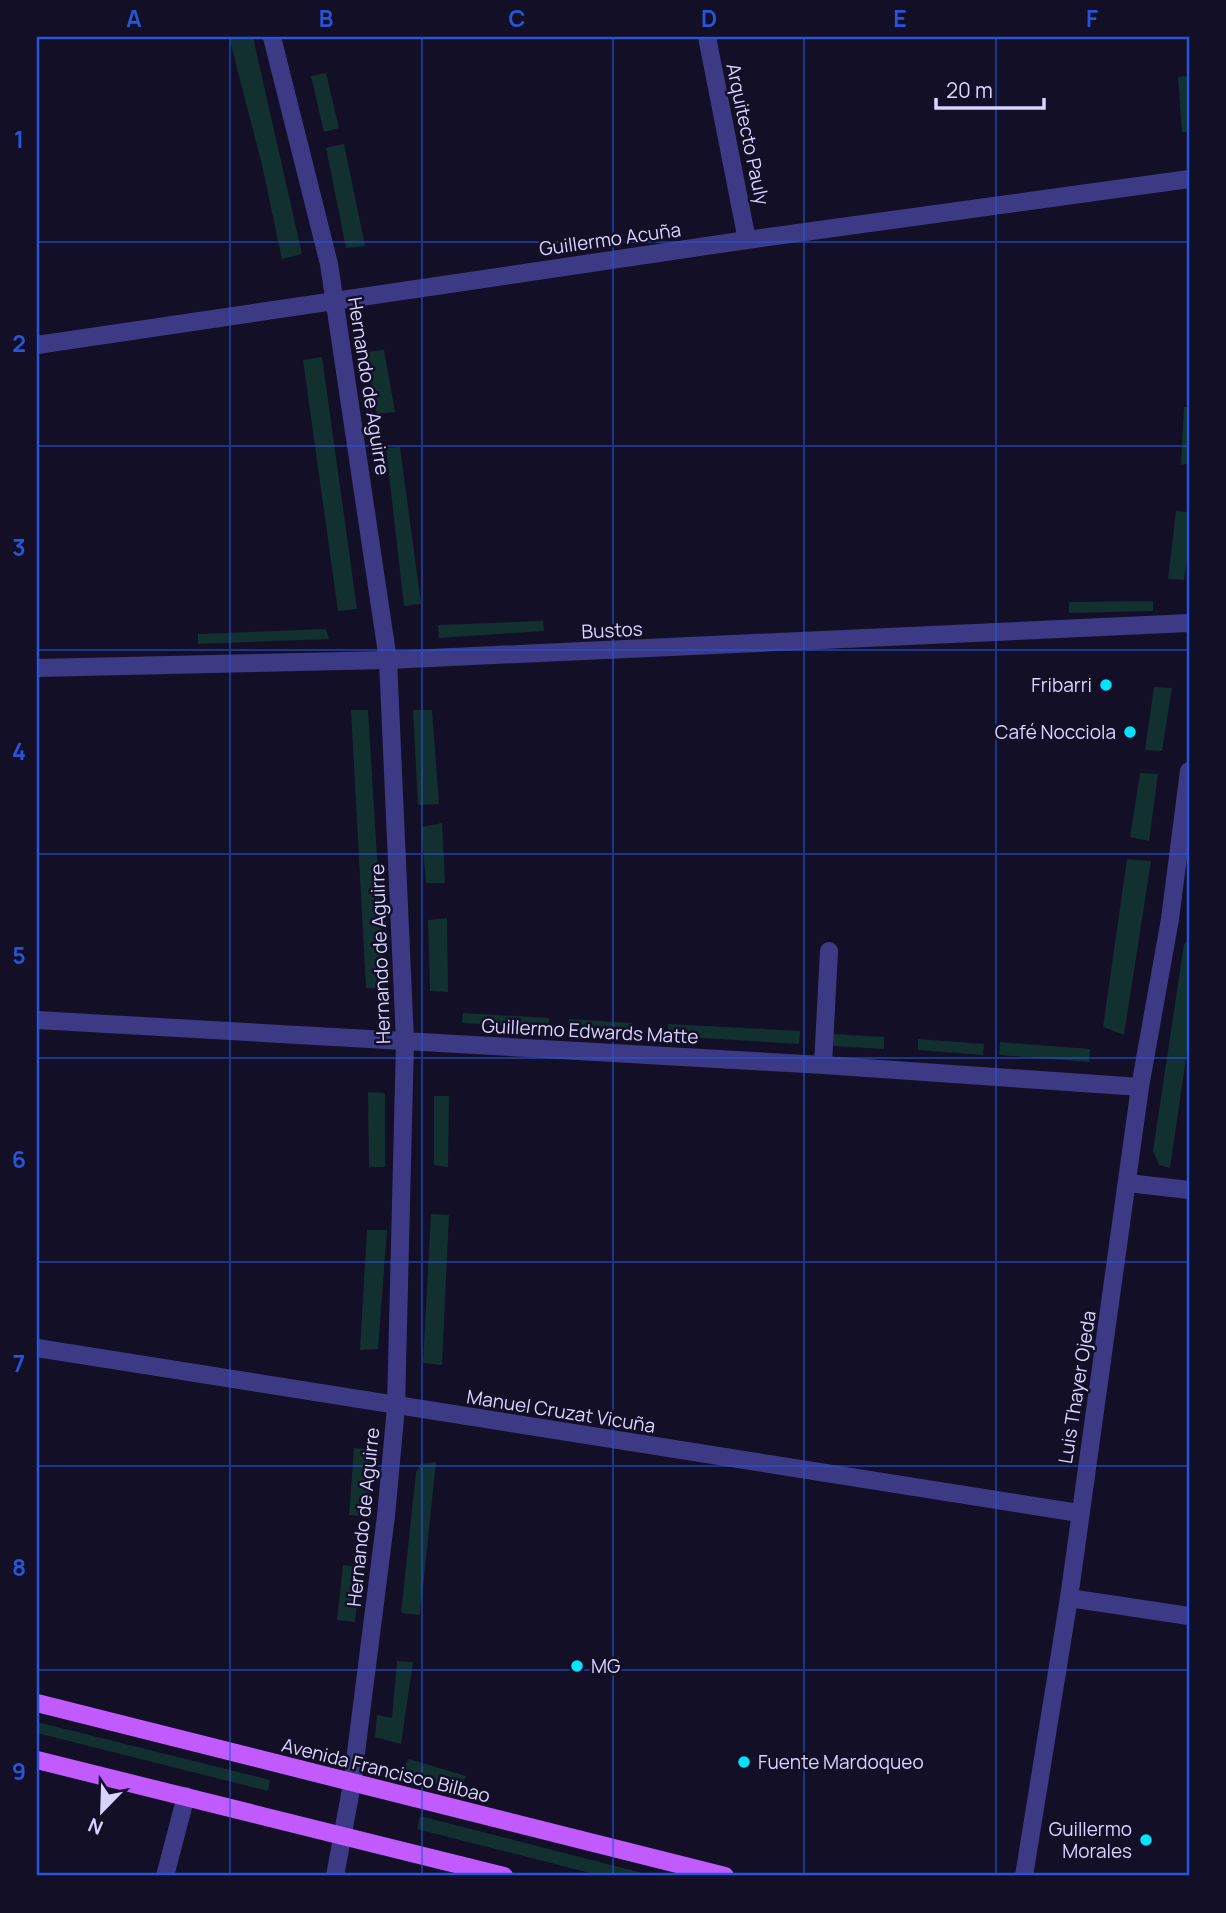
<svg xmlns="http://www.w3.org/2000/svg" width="1226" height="1913" font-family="Manrope,sans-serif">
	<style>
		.green { fill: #12302f }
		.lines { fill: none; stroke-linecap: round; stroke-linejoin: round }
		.minor { stroke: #3d3a85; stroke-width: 18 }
		.major { stroke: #c25bff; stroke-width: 18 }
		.grid { fill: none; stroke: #2655da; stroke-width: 2; stroke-opacity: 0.55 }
		.poi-dot { fill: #00e5ff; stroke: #130f26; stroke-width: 2.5 }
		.labels { text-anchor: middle; stroke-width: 5; stroke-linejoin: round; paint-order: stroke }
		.street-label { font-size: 19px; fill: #d9d4ff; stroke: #130f26 }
		.poi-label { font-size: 19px; fill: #d9d4ff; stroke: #130f26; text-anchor: end }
		.neatline { fill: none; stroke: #2655da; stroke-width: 2.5 }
		.grid-label { font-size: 23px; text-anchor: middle; font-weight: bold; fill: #2655da }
	</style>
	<rect width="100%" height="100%" fill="#130f26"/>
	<g class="green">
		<polygon points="229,37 253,37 302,254 282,259 262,165"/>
		<polygon points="326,73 339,128 324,132 311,76"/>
		<polygon points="1189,76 1189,132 1182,132 1178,77"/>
		<polygon points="344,144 365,246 346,248 326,148"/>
		<polygon points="384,350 395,412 377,414 366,352"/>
		<polygon points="322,357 357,609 338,611 303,360"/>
		<polygon points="1184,407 1189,407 1189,463 1181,465"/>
		<polygon points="400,447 421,604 404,606 386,448"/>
		<polygon points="1176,511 1189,512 1189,546 1184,580 1168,579"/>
		<polygon points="1153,601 1153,611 1069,613 1069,602"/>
		<polygon points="543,621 544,631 439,638 438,625"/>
		<polygon points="326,629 329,639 198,644 198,634"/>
		<polygon points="1154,687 1172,688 1162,751 1145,750"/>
		<polygon points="351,710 368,710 385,988 366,988"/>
		<polygon points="413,710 432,710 439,804 418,805"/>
		<polygon points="1140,773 1158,774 1149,841 1130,837"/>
		<polygon points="442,823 445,883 426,883 421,827"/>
		<polygon points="1127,859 1151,861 1124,1035 1103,1027"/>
		<polygon points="447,918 448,992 430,991 428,920"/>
		<polygon points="1189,941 1189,1038 1170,1168 1159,1165 1153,1151 1184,944"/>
		<polygon points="463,1013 549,1018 549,1028 462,1023"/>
		<polygon points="569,1019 632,1023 631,1034 568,1030"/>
		<polygon points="668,1024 800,1031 799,1044 668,1036"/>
		<polygon points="833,1034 884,1037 884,1049 833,1046"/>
		<polygon points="918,1039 984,1044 983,1055 918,1050"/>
		<polygon points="1000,1042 1090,1049 1089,1062 999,1055"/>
		<polygon points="368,1092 385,1093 385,1167 369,1167"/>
		<polygon points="434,1096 449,1096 448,1167 434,1165"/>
		<polygon points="431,1214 449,1215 442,1365 423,1363"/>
		<polygon points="367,1230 387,1230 378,1349 360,1350"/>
		<polygon points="354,1448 373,1450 367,1517 349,1515"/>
		<polygon points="436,1462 420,1615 401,1613 416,1473 420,1464"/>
		<polygon points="343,1565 361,1567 355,1622 337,1620"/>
		<polygon points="397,1661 413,1662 401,1744 375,1737 377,1715 392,1718"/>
		<polygon points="37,1722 270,1780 268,1791 37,1733"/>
		<polygon points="409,1759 466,1776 460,1789 400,1774"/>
		<polygon points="420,1816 654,1876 602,1876 417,1829"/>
	</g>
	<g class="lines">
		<g class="minor">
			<polyline points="272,37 329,264 388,660 405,1041 396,1407 386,1516 352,1784 335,1876"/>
			<polyline points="707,37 747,240"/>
			<polyline points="37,345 747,240 1189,179"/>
			<polyline points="37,668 388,660 1189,623"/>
			<polyline points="37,1020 823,1065 1140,1087"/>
			<polyline points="823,1065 829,951"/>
			<polyline points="1128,1183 1189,1190"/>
			<polyline points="37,1348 1079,1513"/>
			<polyline points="1069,1598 1189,1616"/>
			<polyline points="165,1876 186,1796"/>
			<polyline points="1024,1876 1069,1598 1140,1087 1170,919 1189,771"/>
		</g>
		<g class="major">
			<polyline points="37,1703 725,1876"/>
			<polyline points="37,1760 504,1876"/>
		</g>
	</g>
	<path class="grid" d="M 230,37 L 230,1876M 422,37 L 422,1876M 613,37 L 613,1876M 804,37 L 804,1876M 996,37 L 996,1876M 37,242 L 1189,242M 37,446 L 1189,446M 37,650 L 1189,650M 37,854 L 1189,854M 37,1058 L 1189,1058M 37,1262 L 1189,1262M 37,1466 L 1189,1466M 37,1670 L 1189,1670"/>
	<g class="poi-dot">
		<circle cx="1106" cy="685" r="7"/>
		<circle cx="1130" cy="732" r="7"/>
		<circle cx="577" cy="1666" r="7"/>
		<circle cx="744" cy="1762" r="7"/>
		<circle cx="1146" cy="1840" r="7"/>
	</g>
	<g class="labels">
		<g class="street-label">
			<text transform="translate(748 134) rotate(78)" y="7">Arquitecto Pauly</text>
			<text transform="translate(610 239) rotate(-8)" y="7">Guillermo Acuña</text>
			<text transform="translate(369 386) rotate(81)" y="7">Hernando de Aguirre</text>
			<text transform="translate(612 630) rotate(-3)" y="7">Bustos</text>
			<text transform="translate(380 954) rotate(-92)" y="7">Hernando de Aguirre</text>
			<text transform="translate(590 1031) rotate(3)" y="7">Guillermo Edwards Matte</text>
			<text transform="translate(1077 1387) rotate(-81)" y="7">Luis Thayer Ojeda</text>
			<text transform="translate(561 1411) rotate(9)" y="7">Manuel Cruzat Vicuña</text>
			<text transform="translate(363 1517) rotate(-84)" y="7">Hernando de Aguirre</text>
			<text transform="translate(386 1770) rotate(14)" y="7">Avenida Francisco Bilbao</text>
		</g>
		<g class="poi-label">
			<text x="1092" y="692">Fribarri</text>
			<text x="1116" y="739">Café Nocciola</text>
			<text x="591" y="1673" text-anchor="start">MG</text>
			<text x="758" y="1769" text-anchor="start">Fuente Mardoqueo</text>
			<text x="1132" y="1836">Guillermo<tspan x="1132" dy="22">Morales</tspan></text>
		</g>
	</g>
	<rect width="1226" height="1913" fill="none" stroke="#130f26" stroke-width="77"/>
	<g transform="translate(102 1811) rotate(203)" stroke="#130f26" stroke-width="5" paint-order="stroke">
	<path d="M0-5L12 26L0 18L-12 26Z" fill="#d9d4ff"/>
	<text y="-10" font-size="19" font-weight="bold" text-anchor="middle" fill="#d9d4ff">N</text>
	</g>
	<path d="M936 98v10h108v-10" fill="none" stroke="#d9d4ff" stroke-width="3.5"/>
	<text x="946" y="98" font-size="21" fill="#d9d4ff" stroke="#130f26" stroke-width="5" paint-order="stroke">20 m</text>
	<rect x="38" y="38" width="1150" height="1836" class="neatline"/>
	<g class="grid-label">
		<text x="134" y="27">A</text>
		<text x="326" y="27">B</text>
		<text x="517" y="27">C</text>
		<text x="709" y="27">D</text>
		<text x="900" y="27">E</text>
		<text x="1092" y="27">F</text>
		<text x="19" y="148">1</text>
		<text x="19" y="352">2</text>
		<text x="19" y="556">3</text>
		<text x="19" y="760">4</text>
		<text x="19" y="964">5</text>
		<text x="19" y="1168">6</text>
		<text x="19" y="1372">7</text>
		<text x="19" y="1576">8</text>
		<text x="19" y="1780">9</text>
	</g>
</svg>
